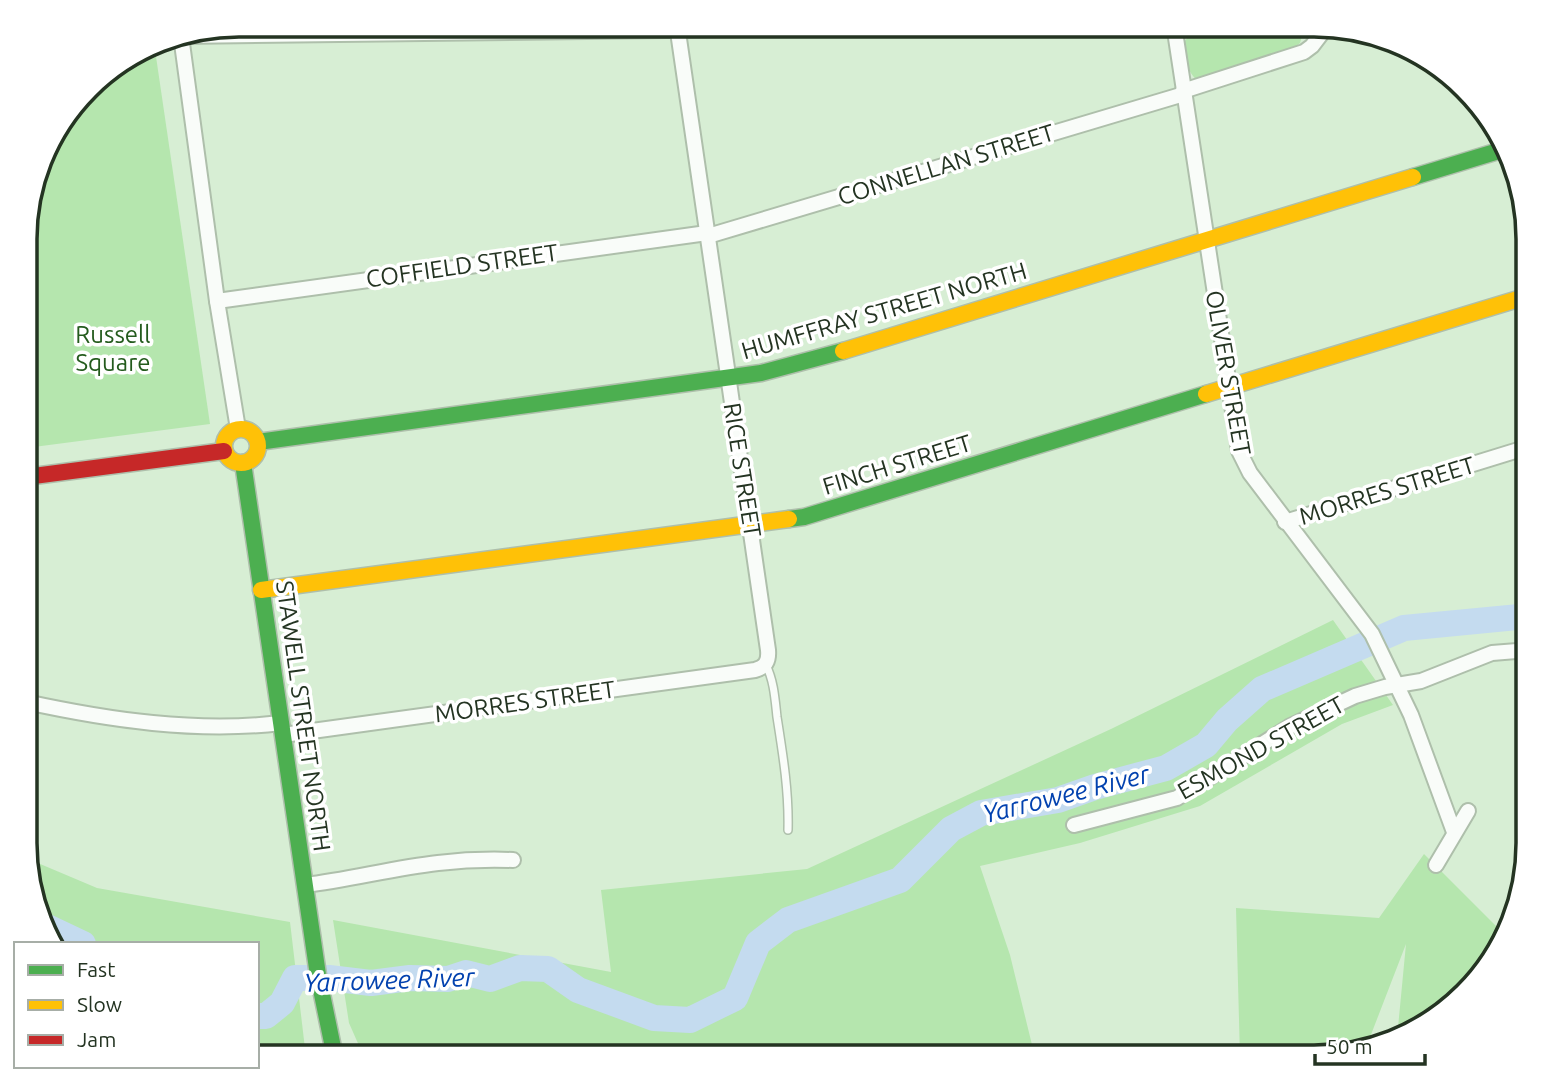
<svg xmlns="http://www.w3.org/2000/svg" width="1553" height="1082" font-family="Ubuntu,sans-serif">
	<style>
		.green { fill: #b5e6ae }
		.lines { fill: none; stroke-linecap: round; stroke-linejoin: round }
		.river { stroke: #c4dbef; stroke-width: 26 }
		.lane-casing { stroke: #aebfab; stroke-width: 10 }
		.street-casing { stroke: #aebfab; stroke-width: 18 }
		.fast-casing { stroke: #aebfab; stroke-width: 19 }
		.slow-casing { stroke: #aebfab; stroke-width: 19 }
		.jam-casing { stroke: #aebfab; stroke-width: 19 }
		.lane { stroke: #f9fcf9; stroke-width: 7 }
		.street { stroke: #f9fcf9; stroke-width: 14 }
		.fast { stroke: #4caf50; stroke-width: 16 }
		.slow { stroke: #ffc107; stroke-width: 16 }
		.jam { stroke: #c62828; stroke-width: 16 }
		.labels { text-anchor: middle; stroke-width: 7; stroke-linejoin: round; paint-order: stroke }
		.street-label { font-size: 24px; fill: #243422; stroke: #fff }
		.park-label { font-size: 24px; fill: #245b1d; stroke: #fff }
		.water-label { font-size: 26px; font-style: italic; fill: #0342af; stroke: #fff }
		.rim { fill: none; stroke: #243422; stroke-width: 3.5 }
	</style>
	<rect width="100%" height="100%" fill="#d7eed4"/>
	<g class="green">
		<path d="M 1214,29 L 1296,30 L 1302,36 L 1300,43 L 1295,47 L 1196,79 C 1186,71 1185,53 1185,41 L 1192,31 Z"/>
		<polygon points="154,43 210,424 26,448 26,211 47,143 97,78"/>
		<polygon points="1333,620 1393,705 1342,724 1200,806 1080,843 980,866 1010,955 1035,1057 364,1057 349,1023 333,920 611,972 601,890 807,869 1111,729"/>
		<polygon points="1424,854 1505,935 1485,973 1410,1035 1397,1038 1406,944 1367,1045 1315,1057 1240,1057 1236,908 1379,918"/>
		<polygon points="26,858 97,888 290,922 306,1057 284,1057 257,1049 257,944 51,944 26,871"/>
	</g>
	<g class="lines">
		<g class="river">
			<polyline points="45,926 83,944"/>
			<polyline points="257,1016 266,1016 282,1003 295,978 329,978 371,983 410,978 448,979 466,973 490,979 520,968 548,969 578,990 654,1018 690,1020 735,998 758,943 788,920 900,880 951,829 981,813 1058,800 1095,787 1166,768 1206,745 1227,720 1262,689 1404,628 1528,616"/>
		</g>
		<defs>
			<path id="lane" d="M 766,665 C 774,681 775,699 777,717 C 783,755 789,792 788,830"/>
			<g id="street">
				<polyline points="1174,25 1239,451 1250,473 1372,634 1411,715 1454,832"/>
				<polyline points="181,36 1068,25"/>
				<polyline points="181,36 217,301 238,429"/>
				<polyline points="1183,91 1304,52 1312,46 1328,25"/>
				<polyline points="708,236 1184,94"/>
				<polyline points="217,301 707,233"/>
				<polyline points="1285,522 1528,447"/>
				<path d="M 26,702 C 109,720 196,733 281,723"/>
				<path d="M 283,735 L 755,670 C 766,667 769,661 768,650 L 677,25"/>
				<polyline points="1074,825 1177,798 1289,727 1355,696 1385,687 1421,681 1492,653 1528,650"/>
				<polyline points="1436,865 1468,811"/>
				<path d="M 305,885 C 349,880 393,868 438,863 C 463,860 488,859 513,860"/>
			</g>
			<g id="fast">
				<polyline points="1413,177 1505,149"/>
				<polyline points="258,442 761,373 843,351"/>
				<polyline points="243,463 318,975 335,1057"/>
				<polyline points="789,519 804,517 1206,394"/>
			</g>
			<g id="slow">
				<polyline points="843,351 1413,177"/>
				<polyline points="1206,394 1528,296"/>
				<circle cx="241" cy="446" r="17"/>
				<polyline points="261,590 789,519"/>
			</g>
			<polyline id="jam" points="26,477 224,451"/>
		</defs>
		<use href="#lane" class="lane-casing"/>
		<use href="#street" class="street-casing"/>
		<use href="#fast" class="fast-casing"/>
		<use href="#slow" class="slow-casing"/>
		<use href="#jam" class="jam-casing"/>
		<use href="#lane" class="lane"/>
		<use href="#street" class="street"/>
		<use href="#fast" class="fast"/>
		<use href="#slow" class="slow"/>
		<use href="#jam" class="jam"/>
	</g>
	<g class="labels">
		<g class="street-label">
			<text transform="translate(946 165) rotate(-17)" y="8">CONNELLAN STREET</text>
			<text transform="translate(462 266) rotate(-8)" y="8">COFFIELD STREET</text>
			<text transform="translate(884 311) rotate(-16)" y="8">HUMFFRAY STREET NORTH</text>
			<text transform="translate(1228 373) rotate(80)" y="8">OLIVER STREET</text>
			<text transform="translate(897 465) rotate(-17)" y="8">FINCH STREET</text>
			<text transform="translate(742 470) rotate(81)" y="8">RICE STREET</text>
			<text transform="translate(1387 491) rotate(-17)" y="8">MORRES STREET</text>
			<text transform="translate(525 702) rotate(-8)" y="8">MORRES STREET</text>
			<text transform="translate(303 716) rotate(82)" y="8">STAWELL STREET NORTH</text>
			<text transform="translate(1261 748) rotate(-29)" y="8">ESMOND STREET</text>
		</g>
		<g class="park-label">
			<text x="113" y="343">Russell<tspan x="113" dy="28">Square</tspan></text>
		</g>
		<g class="water-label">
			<text transform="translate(1066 794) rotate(-14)" y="9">Yarrowee River</text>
			<text transform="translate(389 980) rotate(-2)" y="9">Yarrowee River</text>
		</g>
	</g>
	<path d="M0 0H1553V1082H0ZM239 37H1314A202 202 0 0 1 1516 239V843A202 202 0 0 1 1314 1045H239A202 202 0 0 1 37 843V239A202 202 0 0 1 239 37Z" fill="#fff" fill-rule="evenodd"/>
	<path class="rim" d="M239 37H1314A202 202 0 0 1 1516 239V843A202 202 0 0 1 1314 1045H239A202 202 0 0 1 37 843V239A202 202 0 0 1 239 37Z"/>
	<rect x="14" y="942" width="245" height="126" fill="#ffffff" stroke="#a7aea7" stroke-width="2"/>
	<rect x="28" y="965" width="35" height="10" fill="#4caf50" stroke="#a7aea7" stroke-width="2"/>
	<text x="77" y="977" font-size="21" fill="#243422">Fast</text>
	<rect x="28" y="1000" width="35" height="10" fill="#ffc107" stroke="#a7aea7" stroke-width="2"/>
	<text x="77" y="1012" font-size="21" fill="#243422">Slow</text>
	<rect x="28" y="1035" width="35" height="10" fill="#c62828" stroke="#a7aea7" stroke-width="2"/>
	<text x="77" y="1047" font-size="21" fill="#243422">Jam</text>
	<path d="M1315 1054v10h110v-10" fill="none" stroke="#243422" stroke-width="3.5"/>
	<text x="1326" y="1054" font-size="21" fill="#243422" stroke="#ffffff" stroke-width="5" paint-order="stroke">50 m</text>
</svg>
